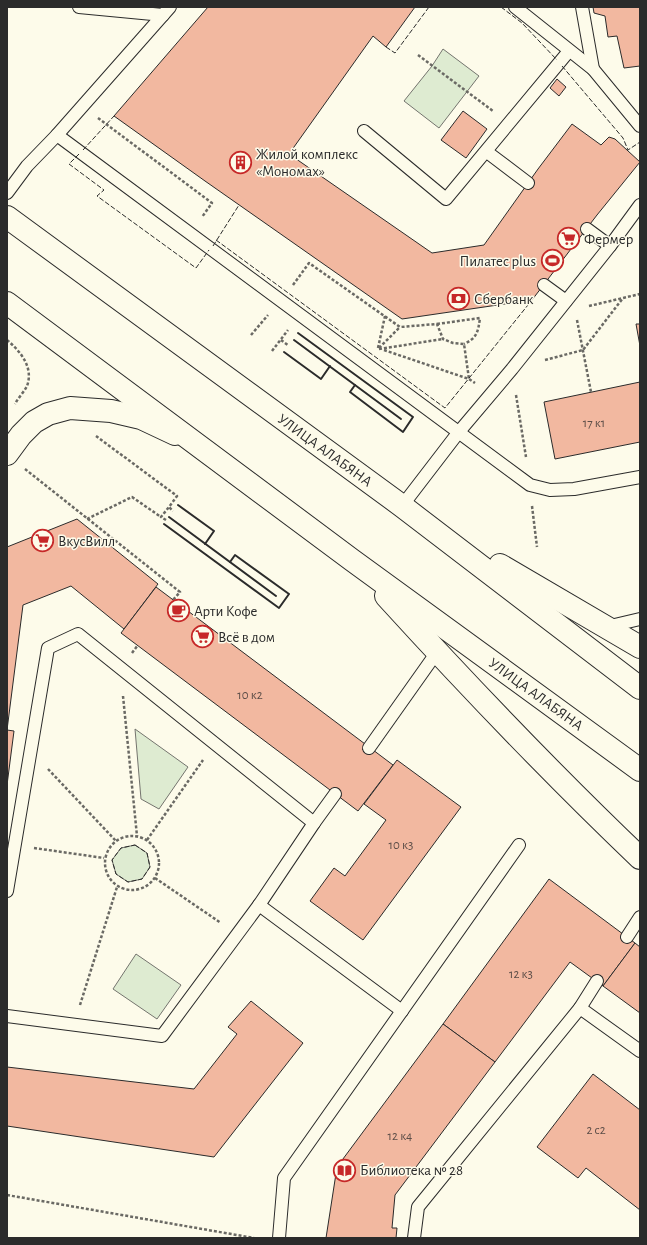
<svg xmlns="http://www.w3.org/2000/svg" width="647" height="1245" font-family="'Alegreya Sans',sans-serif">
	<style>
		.green { fill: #deebd1; stroke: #74746e }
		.building { fill: #f2b8a0; stroke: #2b2b2b }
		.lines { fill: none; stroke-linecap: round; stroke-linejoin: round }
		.lane-casing { stroke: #2b2b2b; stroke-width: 14 }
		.street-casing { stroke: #2b2b2b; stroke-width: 24 }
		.secondary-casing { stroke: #2b2b2b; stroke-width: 24 }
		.path { stroke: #6a6964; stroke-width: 2.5; stroke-dasharray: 3 2; stroke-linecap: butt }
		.lane { stroke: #fdfbea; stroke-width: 12 }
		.street { stroke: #fdfbea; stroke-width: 22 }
		.secondary { stroke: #fdfbea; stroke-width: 22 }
		.fence { stroke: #2b2b2b; stroke-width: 1; stroke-dasharray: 5 2; stroke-linecap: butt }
		.wall { stroke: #2b2b2b; stroke-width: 2 }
		.labels { text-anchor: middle; stroke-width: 3; stroke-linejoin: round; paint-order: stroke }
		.number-label { font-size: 13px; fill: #5d4e48 }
		.poi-label { font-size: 15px; fill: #2b2b2b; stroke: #fdfbea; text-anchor: start }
		.street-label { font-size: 15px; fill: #2b2b2b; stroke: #fdfbea }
	</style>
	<rect width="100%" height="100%" fill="#fdfbea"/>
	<g class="green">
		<polygon points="443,49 479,76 439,128 404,101 432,66"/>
		<polygon points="135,729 188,767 159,809 141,799"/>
		<polygon points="135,845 147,853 150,867 142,879 128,882 116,874 112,860 121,848"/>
		<polygon points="136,954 181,985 157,1019 113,989"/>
	</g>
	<g class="building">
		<polygon points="208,7 415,7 386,47 373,36 289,154 432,253 484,245 538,169 572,124 601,145 609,137 615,139 640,162 597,215 532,300 402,319 205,181 114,116"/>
		<polygon points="593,7 640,7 640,66 624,68 617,36 608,37 605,16 594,13"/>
		<polygon points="557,79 566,87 559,96 550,88"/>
		<polygon points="463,111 487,129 466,158 441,140"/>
		<polygon points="636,324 640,324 640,346"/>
		<polygon points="640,382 640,442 555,459 544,402"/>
		<polygon points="77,519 158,584 124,629 71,586 23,605 7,730 7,547"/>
		<polygon points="156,587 393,765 358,811 121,633"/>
		<polygon points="7,730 14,731 7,785"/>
		<polygon points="397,760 461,807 363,940 310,901 334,868 345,876 386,820 364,804"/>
		<polygon points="549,879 635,943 603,986 570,962 495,1062 443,1024"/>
		<polygon points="635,943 640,947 640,1013 603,986"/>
		<polygon points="251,1001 303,1043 214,1157 7,1126 7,1067 194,1089 237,1034 228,1027"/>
		<polygon points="443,1024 495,1062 395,1195 392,1228 397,1228 396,1238 326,1238 337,1167"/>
		<polygon points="593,1074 640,1110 640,1210 586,1168 578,1178 537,1147"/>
	</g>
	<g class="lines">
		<defs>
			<g id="lane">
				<polyline points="79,7 163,15"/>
				<polyline points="515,7 593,69 640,126"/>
				<polyline points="582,7 593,69"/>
				<polyline points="364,131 446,199 569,51"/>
				<polyline points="57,135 530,485 550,490 574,489 640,477"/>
				<polyline points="487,152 528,183"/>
				<polyline points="7,193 27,166 57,135 170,7"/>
				<polyline points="587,229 610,246"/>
				<polyline points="544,285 566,301"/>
				<polyline points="402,506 458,433 512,369 610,246 640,205"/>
				<polyline points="606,627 640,619"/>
				<polyline points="369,748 437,652"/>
				<polyline points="314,823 335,794"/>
				<polyline points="7,891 48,648 78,634 314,823 259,905 162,1036 7,1016"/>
				<polyline points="259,905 402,1011"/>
				<polyline points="627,937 640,917"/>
				<polyline points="580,1008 597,981"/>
				<polyline points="279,1238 284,1178 519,845"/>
				<polyline points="414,1238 418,1207 580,1008 640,1051"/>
			</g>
			<polyline id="street" points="7,454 21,435 34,422 48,414 70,408 111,411 141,418 175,434"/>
			<g id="secondary">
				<polyline points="7,217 402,506 640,688"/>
				<polyline points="7,303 352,560 640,770"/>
				<polyline points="500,565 640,647"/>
				<path d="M 386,596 C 468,686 552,774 640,858"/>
			</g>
		</defs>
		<use href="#lane" class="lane-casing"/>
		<use href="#street" class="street-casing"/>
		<use href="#secondary" class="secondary-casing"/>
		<g class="path">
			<polyline points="418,55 493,111"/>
			<polyline points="98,118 212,203 202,217"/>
			<polyline points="293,285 309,263 400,327 437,324 443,339 453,343 464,344 469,379"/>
			<polyline points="589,306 640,294"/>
			<polyline points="577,320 591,392"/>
			<path d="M 437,324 L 480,318 C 478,332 477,338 464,344"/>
			<polyline points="251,335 268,315"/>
			<path d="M 7,340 C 20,351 34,367 27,386 C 24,392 18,398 15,404"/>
			<polyline points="281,340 289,346"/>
			<polyline points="378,348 385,316"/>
			<polyline points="379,348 400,327"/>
			<polyline points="379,349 443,339"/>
			<polyline points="384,350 469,379 475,383"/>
			<polyline points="272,351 288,330"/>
			<polyline points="545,360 583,350 623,298"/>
			<polyline points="516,395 526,457"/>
			<polyline points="96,436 177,496 169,507 173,511"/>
			<polyline points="25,469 180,592 173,600"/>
			<polyline points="532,506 537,547"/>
			<polyline points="87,519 132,497 161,517"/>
			<polyline points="166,520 161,517 169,507"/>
			<polyline points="132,653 138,645"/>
			<polyline points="123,696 137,836"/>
			<polyline points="48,769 116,841"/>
			<circle cx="132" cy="863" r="27"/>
			<polyline points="147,840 203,760"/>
			<polyline points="34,848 104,858"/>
			<polyline points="155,878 221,923"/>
			<polyline points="80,1005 117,887"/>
			<polyline points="7,1195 254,1238"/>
		</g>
		<use href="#lane" class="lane"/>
		<use href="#street" class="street"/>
		<use href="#secondary" class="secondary"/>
		<g class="fence">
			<polyline points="501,7 522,23 557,60"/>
			<polyline points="386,47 395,53 429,7"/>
			<polyline points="562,66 623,138 628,150 640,142"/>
			<polyline points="83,150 114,116"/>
			<polyline points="79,154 69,164 104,190 97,196 196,268 209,250"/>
			<polyline points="216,240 445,408 532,300"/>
			<polyline points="213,246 239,205"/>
			<polygon points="135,845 147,853 150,867 142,879 128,882 116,874 112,860 121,848"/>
		</g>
		<g class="wall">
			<polyline points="298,333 413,417 403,432 350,392 355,385"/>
			<polyline points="294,340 401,419"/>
			<polyline points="284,352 321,379 330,366"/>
			<polyline points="178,505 214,531 205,544"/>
			<polyline points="169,517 276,596"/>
			<polyline points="164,524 279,608 289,594 235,555 230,562"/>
		</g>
	</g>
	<defs>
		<symbol id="building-ring" viewBox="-11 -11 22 22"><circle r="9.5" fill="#fdfbea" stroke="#c62828" stroke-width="1.5"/><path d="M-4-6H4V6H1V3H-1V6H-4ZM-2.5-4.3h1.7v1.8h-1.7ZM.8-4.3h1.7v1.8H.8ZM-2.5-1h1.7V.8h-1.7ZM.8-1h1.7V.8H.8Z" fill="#c62828"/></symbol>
		<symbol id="supermarket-ring" viewBox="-11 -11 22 22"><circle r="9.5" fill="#fdfbea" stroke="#c62828" stroke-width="1.5"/><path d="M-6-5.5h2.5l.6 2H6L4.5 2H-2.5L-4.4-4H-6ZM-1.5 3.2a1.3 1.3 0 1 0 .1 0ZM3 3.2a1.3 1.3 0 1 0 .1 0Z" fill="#c62828"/></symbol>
		<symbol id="stadium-ring" viewBox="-11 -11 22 22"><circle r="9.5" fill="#fdfbea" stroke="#c62828" stroke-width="1.5"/><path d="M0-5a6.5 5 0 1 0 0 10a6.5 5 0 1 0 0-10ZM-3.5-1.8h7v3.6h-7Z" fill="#c62828"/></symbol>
		<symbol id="bank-ring" viewBox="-11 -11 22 22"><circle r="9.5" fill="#fdfbea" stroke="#c62828" stroke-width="1.5"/><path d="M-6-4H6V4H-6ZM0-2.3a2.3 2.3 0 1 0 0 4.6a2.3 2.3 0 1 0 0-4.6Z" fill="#c62828"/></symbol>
		<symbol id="cafe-ring" viewBox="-11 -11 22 22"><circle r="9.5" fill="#fdfbea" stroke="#c62828" stroke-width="1.5"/><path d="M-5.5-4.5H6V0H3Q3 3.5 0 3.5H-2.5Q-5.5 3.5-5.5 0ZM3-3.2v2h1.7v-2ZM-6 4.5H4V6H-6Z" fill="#c62828"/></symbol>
		<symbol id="library-ring" viewBox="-11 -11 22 22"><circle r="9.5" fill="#fdfbea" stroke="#c62828" stroke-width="1.5"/><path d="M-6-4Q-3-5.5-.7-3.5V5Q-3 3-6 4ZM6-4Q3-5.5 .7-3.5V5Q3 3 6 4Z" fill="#c62828"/></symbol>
	</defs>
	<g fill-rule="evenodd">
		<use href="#building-ring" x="228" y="150" width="25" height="25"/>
		<use href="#supermarket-ring" x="556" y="226" width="25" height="25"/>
		<use href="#stadium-ring" x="540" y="248" width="25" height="25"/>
		<use href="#bank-ring" x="446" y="286" width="25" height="25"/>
		<use href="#supermarket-ring" x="30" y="528" width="25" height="25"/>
		<use href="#cafe-ring" x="166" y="598" width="25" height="25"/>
		<use href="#supermarket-ring" x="190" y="624" width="25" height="25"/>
		<use href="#library-ring" x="332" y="1158" width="25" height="25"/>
	</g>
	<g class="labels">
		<g class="number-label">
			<text x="594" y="427">17 к1</text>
			<text x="250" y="699">10 к2</text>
			<text x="401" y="849">10 к3</text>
			<text x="521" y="978">12 к3</text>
			<text x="596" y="1134">2 с2</text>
			<text x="400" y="1140">12 к4</text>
		</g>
		<g class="poi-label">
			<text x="256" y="159">Жилой комплекс<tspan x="256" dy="17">«Мономах»</tspan></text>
			<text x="584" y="244">Фермер</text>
			<text x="536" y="266" text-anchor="end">Пилатес plus</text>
			<text x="474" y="304">Сбербанк</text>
			<text x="58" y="546">ВкусВилл</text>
			<text x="194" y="616">Арти Кофе</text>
			<text x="218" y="642">Всё в дом</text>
			<text x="360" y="1175">Библиотека № 28</text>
		</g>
		<g class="street-label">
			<text transform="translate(325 450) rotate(36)" y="5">УЛИЦА АЛАБЯНА</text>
			<text transform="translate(536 694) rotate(36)" y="5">УЛИЦА АЛАБЯНА</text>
		</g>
	</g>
	<rect width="647" height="1245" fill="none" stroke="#2b2b2b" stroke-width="16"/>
</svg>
